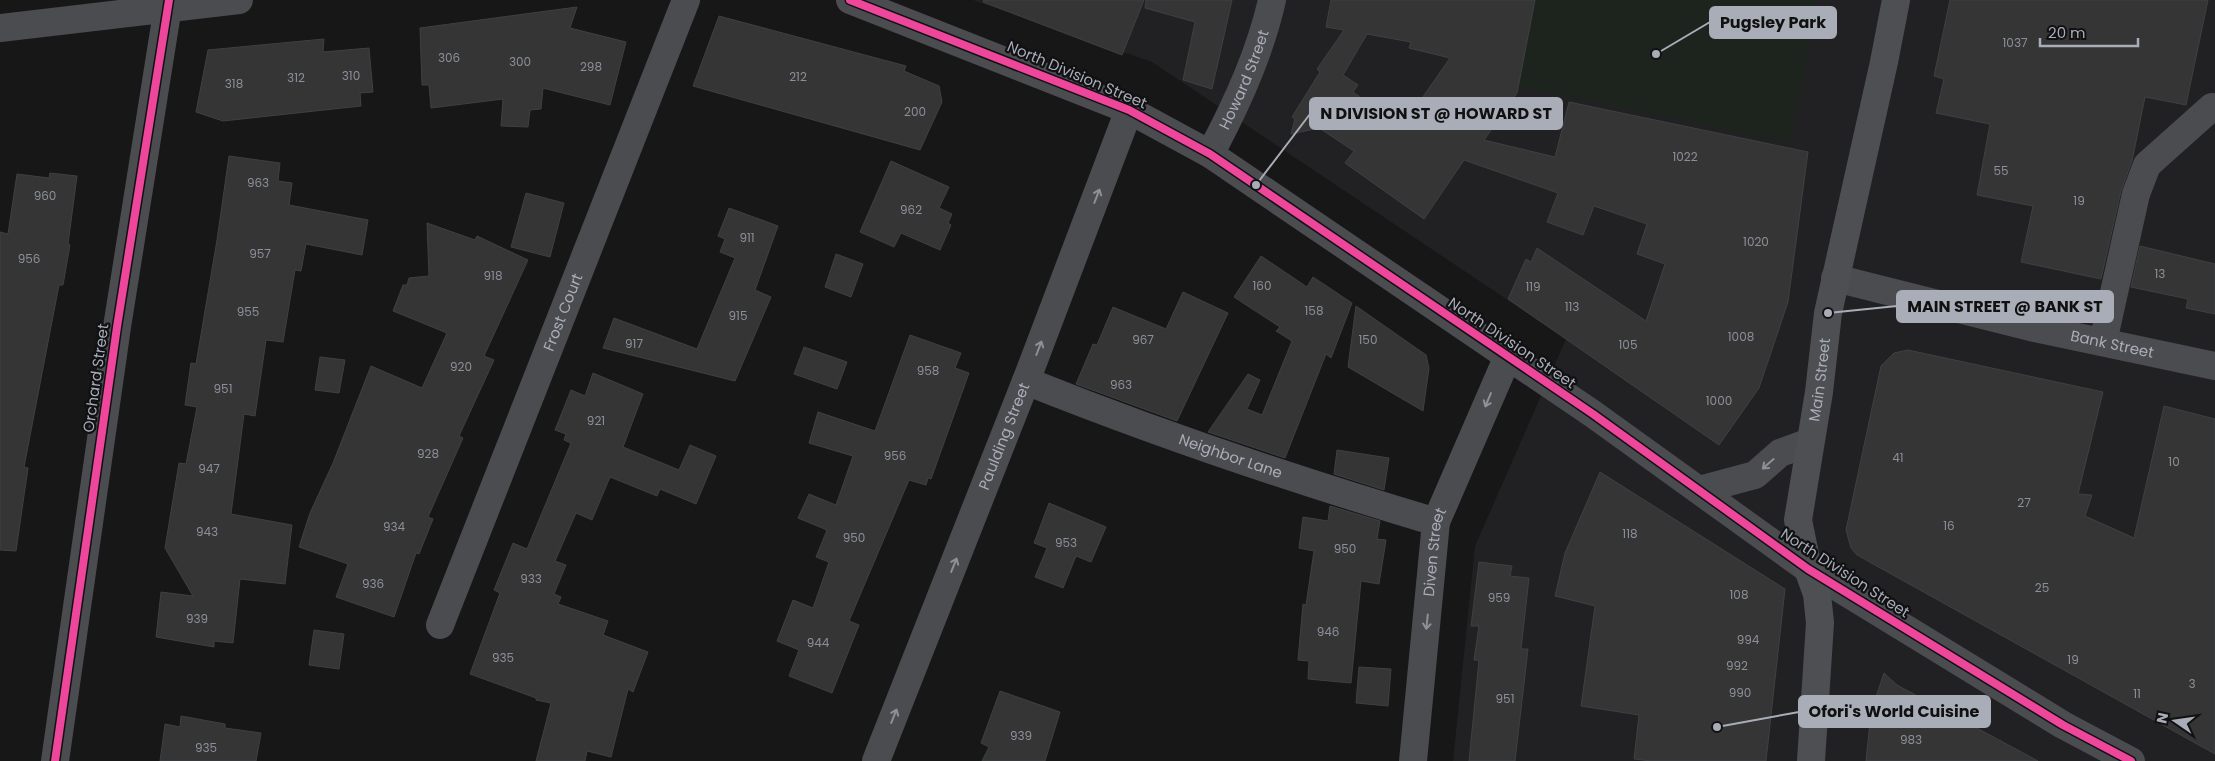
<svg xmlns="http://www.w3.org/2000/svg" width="2215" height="761" font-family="Poppins,sans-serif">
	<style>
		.built { fill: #212123 }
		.green { fill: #1d241e }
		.building { fill: #353536; stroke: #3f4043; fill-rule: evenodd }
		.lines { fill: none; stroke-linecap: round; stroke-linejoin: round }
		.minor { stroke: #4b4c50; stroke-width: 28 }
		.major { stroke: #4d4f52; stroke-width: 28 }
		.cycleway-casing { stroke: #111113; stroke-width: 11 }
		.cycleway { stroke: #ed469a; stroke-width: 8 }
		.oneway { stroke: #8c9099 }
		.labels { text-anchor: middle; stroke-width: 4.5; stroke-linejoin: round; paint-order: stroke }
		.number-label { font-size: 12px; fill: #8b8f98 }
		.street-label { font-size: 15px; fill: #a8adb8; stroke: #111113 }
		.leader { fill: none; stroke: #a8adb8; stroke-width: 2 }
		.callout-dot { fill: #a8adb8; stroke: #111113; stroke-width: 2 }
		.callout { fill: #a8adb8; stroke: #a8adb8; stroke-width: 2 }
		.callout-label { font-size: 16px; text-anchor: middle; font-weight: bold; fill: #111 }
	</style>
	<rect width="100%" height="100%" fill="#171717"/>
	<polygon class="built" points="973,0 2215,0 2215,761 1453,761 1475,546 1566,339 1152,62"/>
	<polygon class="green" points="1394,0 1819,0 1789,143 1501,82"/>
	<g class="building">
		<polygon points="984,0 1144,0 1122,55 983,2"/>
		<polygon points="1146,0 1232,0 1212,89 1183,80 1195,22 1145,8"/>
		<path d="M 1331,0 L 1535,0 L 1517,93 L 1484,140 L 1555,157 L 1569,102 L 1808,152 L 1788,302 L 1759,388 L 1719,445 L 1508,299 L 1526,259 L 1531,262 L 1537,248 L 1646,321 L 1665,264 L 1637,254 L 1647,224 L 1594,206 L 1583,235 L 1547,222 L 1558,193 L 1464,160 L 1424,219 L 1345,163 L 1354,151 L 1319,128 L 1291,134 L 1295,119 L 1292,117 L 1320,72 L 1317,69 L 1344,30 L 1326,27 ZM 1367,34 L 1411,42 L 1409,48 L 1450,58 L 1402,127 L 1353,92 L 1358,85 L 1343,75 Z"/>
		<polygon points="1950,0 2208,0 2186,105 2145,97 2132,161 2121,191 2101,279 2021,262 2033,206 1977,195 1990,124 1936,113 1944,79 1934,76"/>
		<polygon points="577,7 570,28 626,42 610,105 543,88 541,109 530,110 528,127 501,126 503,99 431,108 429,85 422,85 420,28"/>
		<polygon points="719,16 906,66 904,71 939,86 942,102 920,150 693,86"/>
		<polygon points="324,39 323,52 369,48 373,92 360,93 361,106 223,121 196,112 208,50"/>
		<polygon points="229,156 280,163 278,181 292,183 289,205 368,220 362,255 306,244 301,271 295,270 283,342 266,340 255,416 244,414 231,514 292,525 285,584 240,579 233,643 214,641 214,647 156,637 161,592 193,596 165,548 179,463 186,464 197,407 185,405 191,363 196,364 217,240"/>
		<polygon points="891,161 949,187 939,208 952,214 948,223 951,225 940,250 901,233 894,247 860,232"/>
		<polygon points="50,173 77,176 68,244 70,245 63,285 59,285 24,467 28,468 16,551 0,550 0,232 8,234 17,174 49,178"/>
		<polygon points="526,193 564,203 550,257 511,247"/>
		<polygon points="729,208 778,226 755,290 771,297 735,381 603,348 614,318 697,349 735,258 720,252 725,239 718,236"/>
		<polygon points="427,223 475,240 477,236 528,260 484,356 494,360 459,436 463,438 428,517 433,519 419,554 416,553 394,617 336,597 348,564 299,547 310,513 333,463 371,366 422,388 447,333 393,311 403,285 407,285 409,278 429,276"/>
		<polygon points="2140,246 2215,264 2215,314 2186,308 2188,299 2131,287"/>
		<polygon points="836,254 863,264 851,297 825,287"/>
		<polygon points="1261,256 1307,287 1313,277 1352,303 1331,358 1326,354 1285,458 1208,432 1248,374 1260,380 1247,409 1262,415 1292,341 1276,331 1280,327 1234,297"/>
		<polygon points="1183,292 1228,313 1177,421 1076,384 1093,344 1097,345 1113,307 1166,329"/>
		<polygon points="1356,306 1426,355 1429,368 1423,411 1348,367"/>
		<polygon points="910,335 961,353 955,368 969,373 931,479 928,478 926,485 909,480 849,621 859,625 832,693 789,676 799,650 777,641 793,600 813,608 829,562 816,557 827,530 798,518 809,494 836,505 853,456 809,443 818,412 875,431"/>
		<polygon points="804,347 847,362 837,389 794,374"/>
		<polygon points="1908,350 2103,392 2078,494 2092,495 2085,516 2134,538 2164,406 2215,419 2215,754 1857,555 1851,548 1846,530 1881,366 1894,353"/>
		<polygon points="320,357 345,360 339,393 315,390"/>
		<polygon points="593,373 643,394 623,447 679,470 690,445 716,456 696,504 660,489 657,496 610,477 592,520 576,513 555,561 566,565 554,594 561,597 558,604 608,621 603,635 648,652 633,692 628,689 611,757 587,751 585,761 536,761 551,703 536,700 536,698 470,674 500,593 494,590 513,543 527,549 571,443 564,440 566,434 555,430 571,390 585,396"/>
		<polygon points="1337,450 1389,458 1384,490 1334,474"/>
		<polygon points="1600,472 1785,589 1766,761 1651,761 1634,759 1639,715 1581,706 1595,606 1555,596 1565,553"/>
		<polygon points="1049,503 1106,527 1091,562 1076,556 1063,588 1035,577 1047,548 1034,543"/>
		<polygon points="1330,506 1380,521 1377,539 1386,540 1379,584 1361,581 1351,683 1308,679 1309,661 1298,660 1303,604 1306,605 1314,551 1299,548 1303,517 1328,521"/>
		<polygon points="1479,562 1512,566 1510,576 1529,578 1521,649 1528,649 1515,761 1469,761 1479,660 1474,660 1479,626 1471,626"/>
		<polygon points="314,630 344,634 339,669 309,665"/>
		<polygon points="1359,667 1391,669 1388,706 1356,703"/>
		<polygon points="1884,673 1897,685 2038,761 1866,761 1871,712"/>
		<polygon points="1000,691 1060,712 1045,761 982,761 989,747 981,743"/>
		<polygon points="181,716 225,724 225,728 261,733 256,761 160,761 165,724 180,727"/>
	</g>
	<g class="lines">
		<g class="minor">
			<polyline points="850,0 1129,110 1210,154 1593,414 1808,569 2063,725 2131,761"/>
			<polyline points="0,28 239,0"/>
			<path id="s1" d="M 1210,154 C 1236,106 1260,54 1272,0"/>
			<path id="s2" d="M 1835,278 L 2030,327 L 2215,366"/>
			<polyline points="2103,342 2136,194 2147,165 2212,107"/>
			<path id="s3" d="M 1026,381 C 1161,435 1298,481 1436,522"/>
			<polyline points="1699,490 1755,475 1780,453 1810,442"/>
			<path id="s4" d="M 440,625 L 686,0"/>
			<polyline points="55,761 117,327 169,0"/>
			<path id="s5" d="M 876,761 L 1026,381 L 1129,110"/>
			<path id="s6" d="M 1413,761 L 1436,522 L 1508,356"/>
		</g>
		<path class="major" id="s7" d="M 1811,761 L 1820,623 L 1817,594 L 1808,569 L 1798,520 L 1819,392 L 1828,313 L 1884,62 L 1896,0"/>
		<defs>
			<g id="cycleway">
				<polyline points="850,0 1129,110 1210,154 1593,414 1808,569 2063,725 2131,761"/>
				<polyline points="55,761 117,327 169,0"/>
			</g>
		</defs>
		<use href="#cycleway" class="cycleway-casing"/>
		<use href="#cycleway" class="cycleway"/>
	</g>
	<defs><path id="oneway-shaft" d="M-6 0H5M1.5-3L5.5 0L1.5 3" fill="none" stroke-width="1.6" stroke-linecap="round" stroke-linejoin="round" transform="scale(1.25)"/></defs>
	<g class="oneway">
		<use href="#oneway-shaft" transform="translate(1097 196) rotate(-69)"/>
		<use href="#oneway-shaft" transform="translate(1039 348) rotate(-69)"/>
		<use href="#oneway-shaft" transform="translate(1488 400) rotate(113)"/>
		<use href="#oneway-shaft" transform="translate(1768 464) rotate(139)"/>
		<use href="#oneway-shaft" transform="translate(954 565) rotate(-68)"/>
		<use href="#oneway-shaft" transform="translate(1427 622) rotate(96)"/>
		<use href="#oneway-shaft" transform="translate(894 716) rotate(-68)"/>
	</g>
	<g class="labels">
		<g class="number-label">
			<text x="2015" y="47">1037</text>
			<text x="449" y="62">306</text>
			<text x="520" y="66">300</text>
			<text x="591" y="71">298</text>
			<text x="351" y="80">310</text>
			<text x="798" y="81">212</text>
			<text x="296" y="82">312</text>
			<text x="234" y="88">318</text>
			<text x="915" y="116">200</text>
			<text x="1685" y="161">1022</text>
			<text x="2001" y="175">55</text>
			<text x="258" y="187">963</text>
			<text x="45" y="200">960</text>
			<text x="2079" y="205">19</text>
			<text x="911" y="214">962</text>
			<text x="747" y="242">911</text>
			<text x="1756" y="246">1020</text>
			<text x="260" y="258">957</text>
			<text x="29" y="263">956</text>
			<text x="2160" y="278">13</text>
			<text x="493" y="280">918</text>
			<text x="1262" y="290">160</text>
			<text x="1533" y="291">119</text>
			<text x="1572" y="311">113</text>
			<text x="1314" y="315">158</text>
			<text x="248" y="316">955</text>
			<text x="738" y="320">915</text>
			<text x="1741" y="341">1008</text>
			<text x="1143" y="344">967</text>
			<text x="1368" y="344">150</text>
			<text x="634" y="348">917</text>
			<text x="1628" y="349">105</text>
			<text x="461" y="371">920</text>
			<text x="928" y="375">958</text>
			<text x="1121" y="389">963</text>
			<text x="223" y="393">951</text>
			<text x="1719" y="405">1000</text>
			<text x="596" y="425">921</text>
			<text x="428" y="458">928</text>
			<text x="895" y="460">956</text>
			<text x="1898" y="462">41</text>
			<text x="2174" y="466">10</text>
			<text x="209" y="473">947</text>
			<text x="2024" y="507">27</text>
			<text x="1949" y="530">16</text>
			<text x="394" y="531">934</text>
			<text x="207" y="536">943</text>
			<text x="1630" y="538">118</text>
			<text x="854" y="542">950</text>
			<text x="1066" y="547">953</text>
			<text x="1345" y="553">950</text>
			<text x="531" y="583">933</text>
			<text x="373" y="588">936</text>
			<text x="2042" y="592">25</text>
			<text x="1739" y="599">108</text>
			<text x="1499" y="602">959</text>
			<text x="197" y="623">939</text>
			<text x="1328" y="636">946</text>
			<text x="1748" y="644">994</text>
			<text x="818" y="647">944</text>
			<text x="503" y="662">935</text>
			<text x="2073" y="664">19</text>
			<text x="1737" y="670">992</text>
			<text x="2192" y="688">3</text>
			<text x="1740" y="697">990</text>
			<text x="2137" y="698">11</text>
			<text x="1505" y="703">951</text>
			<text x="1021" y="740">939</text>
			<text x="1911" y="744">983</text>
			<text x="206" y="752">935</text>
		</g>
		<g class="street-label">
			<text transform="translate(1077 75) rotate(23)" y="5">North Division Street</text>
			<text dy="5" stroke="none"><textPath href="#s1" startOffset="82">Howard Street</textPath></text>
			<text dy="5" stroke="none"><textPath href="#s4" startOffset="336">Frost Court</textPath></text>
			<text transform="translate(1512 343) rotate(34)" y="5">North Division Street</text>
			<text dy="5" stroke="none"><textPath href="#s2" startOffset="285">Bank Street</textPath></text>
			<text transform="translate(96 378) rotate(-82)" y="5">Orchard Street</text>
			<text dy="5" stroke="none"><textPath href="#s7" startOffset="386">Main Street</textPath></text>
			<text dy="5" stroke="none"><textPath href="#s5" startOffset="349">Paulding Street</textPath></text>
			<text dy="5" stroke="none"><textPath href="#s3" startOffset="218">Neighbor Lane</textPath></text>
			<text dy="5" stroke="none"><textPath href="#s6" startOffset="210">Diven Street</textPath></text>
			<text transform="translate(1845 573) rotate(33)" y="5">North Division Street</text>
		</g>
	</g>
	<path class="leader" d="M1656 54L1710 22M1256 185L1310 114M1828 313L1897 306M1717 727L1799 712"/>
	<g class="callout-dot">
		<circle cx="1656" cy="54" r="5"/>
		<circle cx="1256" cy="185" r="5"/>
		<circle cx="1828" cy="313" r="5"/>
		<circle cx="1717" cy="727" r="5"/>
	</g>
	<g class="callout">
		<rect x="1710" y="7" width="126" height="31" rx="5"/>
		<rect x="1310" y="98" width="252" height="31" rx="5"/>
		<rect x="1897" y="291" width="216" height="31" rx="5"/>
		<rect x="1799" y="696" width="191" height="31" rx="5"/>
	</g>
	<g class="callout-label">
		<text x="1773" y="28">Pugsley Park</text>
		<text x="1436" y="119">N DIVISION ST @ HOWARD ST</text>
		<text x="2005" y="312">MAIN STREET @ BANK ST</text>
		<text x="1894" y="717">Ofori's World Cuisine</text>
	</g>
	<g transform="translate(2175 721) rotate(283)" stroke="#111113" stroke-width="4" paint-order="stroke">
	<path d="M0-4L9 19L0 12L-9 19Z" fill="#a8adb8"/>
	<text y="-8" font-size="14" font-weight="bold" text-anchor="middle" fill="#a8adb8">N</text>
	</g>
	<path d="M2040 38v8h98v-8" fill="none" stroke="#a8adb8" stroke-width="2.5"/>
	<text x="2048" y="38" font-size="15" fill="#a8adb8" stroke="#111113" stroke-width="4" paint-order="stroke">20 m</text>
</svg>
